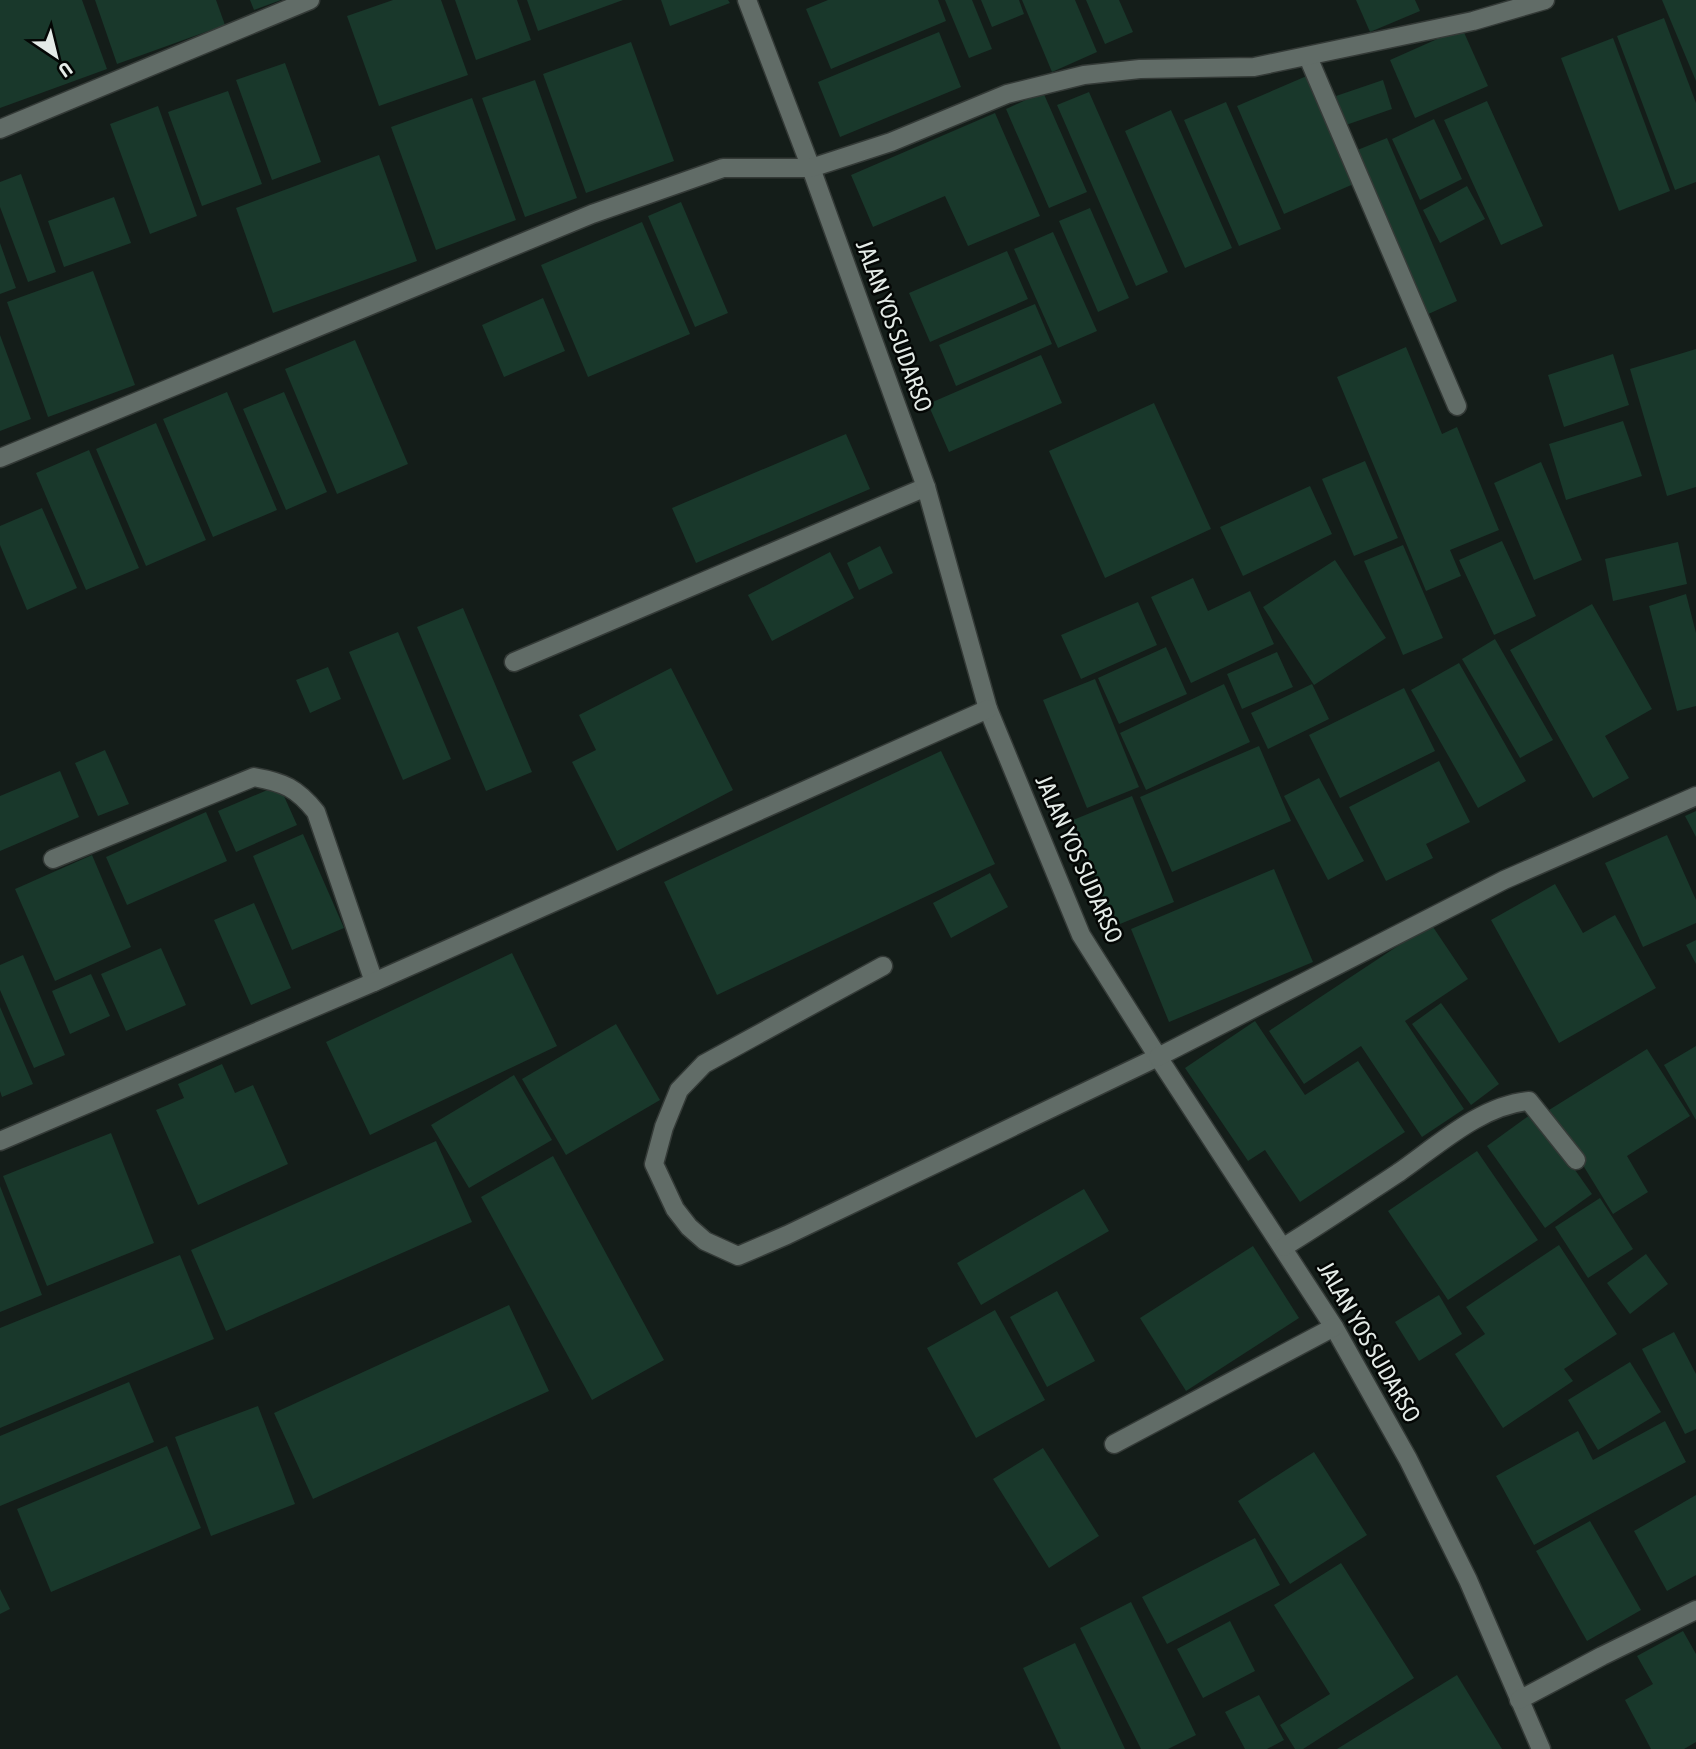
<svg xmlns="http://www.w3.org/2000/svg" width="1696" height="1749" font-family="'Asap Condensed',sans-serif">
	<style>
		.building { fill: #19382b }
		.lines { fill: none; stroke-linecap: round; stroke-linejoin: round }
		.lane-casing { stroke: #343a37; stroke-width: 21 }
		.street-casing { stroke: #343a37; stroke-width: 21 }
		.lane { stroke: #616c67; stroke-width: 18 }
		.street { stroke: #616c67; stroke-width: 18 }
		.labels { text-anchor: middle; stroke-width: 5; stroke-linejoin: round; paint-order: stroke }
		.street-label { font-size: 24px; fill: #e4ebe7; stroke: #040705 }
	</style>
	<rect width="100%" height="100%" fill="#141d19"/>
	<g class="building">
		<polygon points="0,0 82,0 107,69 0,108"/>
		<polygon points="95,0 216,0 225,25 117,64"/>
		<polygon points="250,0 281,0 254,10"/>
		<polygon points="393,0 441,0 468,75 379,106 347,16"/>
		<polygon points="455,0 517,0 531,40 476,60"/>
		<polygon points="527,0 623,0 538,31"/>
		<polygon points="661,0 728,0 730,3 670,26"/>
		<polygon points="828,0 938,0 946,21 831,69 806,9"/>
		<polygon points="945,0 972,0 992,49 969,58"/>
		<polygon points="981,0 1019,0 1024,14 992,27"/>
		<polygon points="1022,0 1075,0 1097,52 1052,72"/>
		<polygon points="1086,0 1119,0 1133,32 1105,44"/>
		<polygon points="1356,0 1415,0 1420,11 1370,32"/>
		<polygon points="1662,0 1696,0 1696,81"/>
		<polygon points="1664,18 1696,103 1696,182 1675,190 1617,36"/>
		<polygon points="1462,28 1488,86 1415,118 1390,60"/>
		<polygon points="939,32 961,87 840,137 818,82"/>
		<polygon points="1613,38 1670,191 1619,211 1561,58"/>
		<polygon points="631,42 674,161 586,193 543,74"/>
		<polygon points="285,63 321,162 272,180 236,80"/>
		<polygon points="1309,75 1356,183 1284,214 1237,106"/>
		<polygon points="535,80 577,198 525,217 482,98"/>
		<polygon points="1383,80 1392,109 1346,125 1336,96"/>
		<polygon points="228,91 262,184 202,206 168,112"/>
		<polygon points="1043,92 1087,192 1049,208 1006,109"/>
		<polygon points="1089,92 1168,272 1136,286 1057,105"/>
		<polygon points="472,98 516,220 436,250 391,127"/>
		<polygon points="1487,101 1543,226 1501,245 1444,120"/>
		<polygon points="1226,102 1281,229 1239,246 1184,120"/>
		<polygon points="158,106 197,216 150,234 110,124"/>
		<polygon points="1171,110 1232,248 1185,268 1125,131"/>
		<polygon points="995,113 1040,216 968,246 945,196 873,227 851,175"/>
		<polygon points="1434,119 1462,179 1420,200 1392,139"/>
		<polygon points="1387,138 1457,301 1424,316 1355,151"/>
		<polygon points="379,155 417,261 273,313 236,208"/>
		<polygon points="21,174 56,272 28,282 0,207 0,182"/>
		<polygon points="1467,186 1485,219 1440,243 1423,210"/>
		<polygon points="114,197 131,243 64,267 48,221"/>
		<polygon points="681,202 728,313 695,327 648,216"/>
		<polygon points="1090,208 1129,298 1098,312 1059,221"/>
		<polygon points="642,222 690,334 588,377 541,265"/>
		<polygon points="1053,232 1097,331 1058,348 1014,249"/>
		<polygon points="0,243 16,288 0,294"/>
		<polygon points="1007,251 1028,299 930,342 909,293"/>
		<polygon points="93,271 135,385 48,417 7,302"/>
		<polygon points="543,298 565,351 504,377 482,325"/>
		<polygon points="1035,304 1052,344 956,386 939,345"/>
		<polygon points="0,335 31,419 0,431"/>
		<polygon points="355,340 408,464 337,494 285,369"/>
		<polygon points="1406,347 1442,434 1457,427 1499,530 1450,550 1461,576 1426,591 1337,377"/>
		<polygon points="1696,349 1696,487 1667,496 1630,369"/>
		<polygon points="1613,354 1629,405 1564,427 1548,375"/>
		<polygon points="1041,355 1062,403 949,452 928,404"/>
		<polygon points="227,392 277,510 213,537 163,419"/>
		<polygon points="284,392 327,492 286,510 243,409"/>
		<polygon points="1154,403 1211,529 1105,578 1049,451"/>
		<polygon points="1623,421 1642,476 1566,500 1549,444"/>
		<polygon points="156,423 206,540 146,566 96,449"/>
		<polygon points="846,434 870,489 696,563 672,508"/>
		<polygon points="89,450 139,568 86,590 36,473"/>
		<polygon points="1365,461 1398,538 1354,556 1322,479"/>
		<polygon points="1541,462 1582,560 1534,580 1494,483"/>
		<polygon points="1310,486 1332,534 1243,576 1220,527"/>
		<polygon points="42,508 77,588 27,610 0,545 0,526"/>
		<polygon points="1502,541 1536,616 1494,635 1459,560"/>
		<polygon points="1678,542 1687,584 1613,601 1605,559"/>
		<polygon points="1403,545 1443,638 1403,655 1364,561"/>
		<polygon points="880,546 893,573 859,590 847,563"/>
		<polygon points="830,552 854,598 772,641 748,595"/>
		<polygon points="1335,560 1386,638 1314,685 1263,607"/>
		<polygon points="1193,578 1208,611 1250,591 1274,644 1191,683 1151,597"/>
		<polygon points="1686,594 1696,633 1696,706 1677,711 1649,606"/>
		<polygon points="1138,602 1157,645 1081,679 1061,635"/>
		<polygon points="1592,604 1652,709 1605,736 1629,778 1593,798 1510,650"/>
		<polygon points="463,608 532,772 486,791 417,627"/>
		<polygon points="398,632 451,759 403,780 349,652"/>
		<polygon points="1495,639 1553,740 1520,758 1462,659"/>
		<polygon points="1166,647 1187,694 1119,724 1098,678"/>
		<polygon points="1277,652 1293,687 1242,709 1227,674"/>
		<polygon points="1459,663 1526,781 1478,808 1411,690"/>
		<polygon points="328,667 341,699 310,713 296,680"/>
		<polygon points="671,668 733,790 617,851 572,762 596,750 579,715"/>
		<polygon points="1095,679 1139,787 1087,808 1043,700"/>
		<polygon points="1224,684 1250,742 1146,790 1120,733"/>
		<polygon points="1312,684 1329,719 1268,749 1251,713"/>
		<polygon points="1404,688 1435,751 1340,798 1309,735"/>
		<polygon points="1259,746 1291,821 1172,872 1140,797"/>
		<polygon points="105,750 129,804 98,816 75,763"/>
		<polygon points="941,751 995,864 717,995 664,882"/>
		<polygon points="1439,761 1470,822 1426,844 1433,858 1386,881 1349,807"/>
		<polygon points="60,771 79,817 0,851 0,796"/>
		<polygon points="1319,778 1364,861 1328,880 1284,796"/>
		<polygon points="279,785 297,825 236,852 218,811"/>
		<polygon points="1132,796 1174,902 1115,926 1073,820"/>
		<polygon points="1696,811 1696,837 1685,816"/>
		<polygon points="206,812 227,861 127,905 106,857"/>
		<polygon points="303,834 344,928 292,950 253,856"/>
		<polygon points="1667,835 1696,900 1696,923 1643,947 1605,863"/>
		<polygon points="92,855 131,947 55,981 15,889"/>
		<polygon points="1274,869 1313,962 1169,1022 1131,929"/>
		<polygon points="990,873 1008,907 951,938 933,903"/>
		<polygon points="1555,884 1583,933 1615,915 1656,988 1559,1043 1491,920"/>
		<polygon points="254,903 291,988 251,1005 214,920"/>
		<polygon points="1431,924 1468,979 1405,1021 1464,1109 1422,1137 1361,1046 1304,1084 1269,1031"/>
		<polygon points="1696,940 1696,964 1686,945"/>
		<polygon points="161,948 186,1005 126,1031 101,974"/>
		<polygon points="512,953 557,1046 370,1135 326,1042"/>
		<polygon points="23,955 65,1055 34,1068 0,990 0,965"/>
		<polygon points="91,974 110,1016 70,1034 52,991"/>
		<polygon points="1441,1003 1499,1084 1471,1105 1412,1024"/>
		<polygon points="0,1007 33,1084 2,1097 0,1091"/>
		<polygon points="1255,1021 1305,1095 1358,1061 1405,1132 1300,1202 1265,1150 1248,1161 1185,1068"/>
		<polygon points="616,1024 660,1100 566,1155 522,1079"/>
		<polygon points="1696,1046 1696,1120 1664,1065"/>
		<polygon points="1647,1049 1690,1116 1627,1156 1648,1192 1613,1214 1549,1110"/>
		<polygon points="222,1064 235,1093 253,1085 288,1164 198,1205 156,1110 184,1098 178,1084"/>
		<polygon points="514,1075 552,1140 469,1188 431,1125"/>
		<polygon points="1534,1112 1592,1194 1545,1228 1487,1146"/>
		<polygon points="111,1133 154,1243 47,1286 3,1176"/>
		<polygon points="436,1141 472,1222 226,1331 191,1250"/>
		<polygon points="1477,1151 1538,1240 1448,1300 1388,1211"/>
		<polygon points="553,1156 664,1360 592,1400 481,1197"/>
		<polygon points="0,1186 42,1295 0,1312"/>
		<polygon points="1084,1189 1109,1231 981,1305 957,1263"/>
		<polygon points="1600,1198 1633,1249 1588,1278 1555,1227"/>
		<polygon points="1559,1245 1617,1334 1564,1369 1573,1381 1503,1428 1455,1354 1485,1334 1466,1307"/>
		<polygon points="1253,1246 1299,1318 1186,1391 1140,1318"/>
		<polygon points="1646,1254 1668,1284 1630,1314 1607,1283"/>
		<polygon points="180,1255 214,1339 0,1428 0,1328"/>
		<polygon points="1057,1291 1095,1361 1047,1387 1010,1317"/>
		<polygon points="1439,1295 1462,1334 1419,1361 1395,1322"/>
		<polygon points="509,1305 549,1391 313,1499 274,1413"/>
		<polygon points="995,1310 1045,1400 976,1438 927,1348"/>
		<polygon points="1674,1332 1696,1374 1696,1429 1685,1434 1642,1349"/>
		<polygon points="1630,1362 1661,1412 1598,1450 1568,1400"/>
		<polygon points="129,1382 154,1442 0,1506 0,1436"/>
		<polygon points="258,1406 295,1504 211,1536 175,1437"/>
		<polygon points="1665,1421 1686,1462 1534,1545 1496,1476 1578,1431 1593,1460"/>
		<polygon points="167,1446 201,1528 51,1592 17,1509"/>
		<polygon points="1043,1448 1099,1536 1049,1568 993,1479"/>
		<polygon points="1314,1452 1367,1535 1290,1584 1238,1501"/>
		<polygon points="1696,1495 1696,1575 1667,1591 1634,1531"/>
		<polygon points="1590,1521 1641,1610 1587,1641 1536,1551"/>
		<polygon points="1255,1538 1280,1585 1167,1644 1142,1597"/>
		<polygon points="1341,1563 1414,1678 1303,1749 1295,1749 1280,1725 1330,1694 1274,1605"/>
		<polygon points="0,1589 10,1609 0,1614"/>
		<polygon points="1131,1602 1196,1735 1168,1749 1141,1749 1080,1628"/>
		<polygon points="1230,1621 1255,1671 1203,1698 1177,1649"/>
		<polygon points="1683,1631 1696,1654 1696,1742 1684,1749 1651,1749 1625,1700 1653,1684 1637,1656"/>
		<polygon points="1075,1643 1125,1749 1061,1749 1023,1668"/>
		<polygon points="1457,1675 1502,1749 1337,1749"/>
		<polygon points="1259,1695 1284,1740 1267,1749 1245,1749 1225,1712"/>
	</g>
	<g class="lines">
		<defs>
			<g id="lane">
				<polyline points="514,662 926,487"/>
				<polyline points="883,966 704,1064 679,1090 664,1127 654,1164 675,1209 689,1227 705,1241 738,1256 787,1235 1158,1057"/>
			</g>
			<g id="street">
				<polyline points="747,0 811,168 926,487 988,709 1081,935 1158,1057 1334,1327 1408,1459 1468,1580 1541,1749"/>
				<polyline points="1308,57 1457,406"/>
				<polyline points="0,129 310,0"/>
				<polyline points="0,458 592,214 723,168 811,168 891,142 1007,94 1084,75 1140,69 1254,67 1473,21 1545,0"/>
				<path d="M 53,859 L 254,777 C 283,782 297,788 316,812 L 374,982"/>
				<polyline points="1158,1057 1504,880 1696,796"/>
				<polyline points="0,1141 374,982 988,709"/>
				<path d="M 1284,1247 C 1323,1223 1360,1198 1398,1173 C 1437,1146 1481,1105 1529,1101 L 1576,1160"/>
				<polyline points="1114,1444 1334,1327"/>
				<polyline points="1519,1700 1602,1656 1696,1610"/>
			</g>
		</defs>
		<use href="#lane" class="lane-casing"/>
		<use href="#street" class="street-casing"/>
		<use href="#lane" class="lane"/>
		<use href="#street" class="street"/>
	</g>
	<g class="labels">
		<g class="street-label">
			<text transform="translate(894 326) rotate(70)" y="8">JALAN YOS SUDARSO</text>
			<text transform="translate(1079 859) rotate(66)" y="8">JALAN YOS SUDARSO</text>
			<text transform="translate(1369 1342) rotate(60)" y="8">JALAN YOS SUDARSO</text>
		</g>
	</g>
	<g transform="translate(56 56) rotate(145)" stroke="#040705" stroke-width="5" paint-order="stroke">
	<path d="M0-5L12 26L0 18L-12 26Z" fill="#e4ebe7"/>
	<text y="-10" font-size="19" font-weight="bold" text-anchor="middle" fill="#e4ebe7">U</text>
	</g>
</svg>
